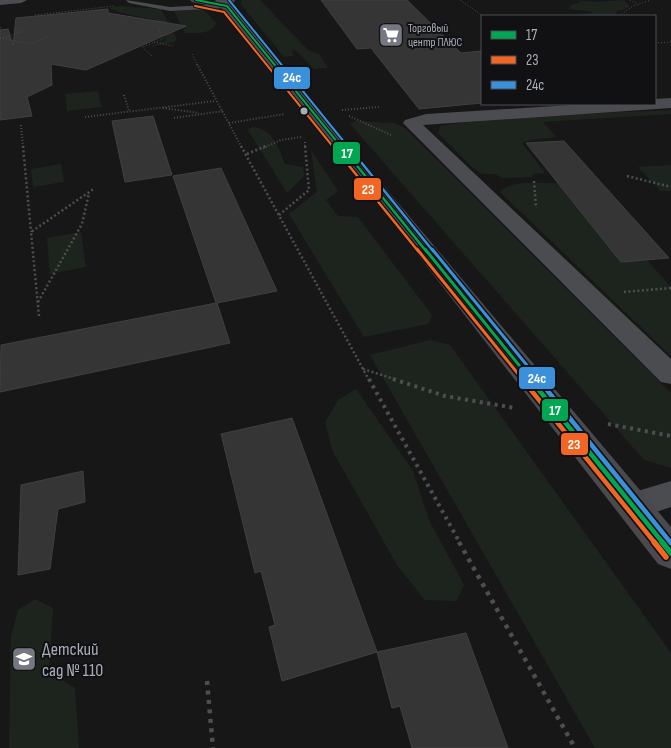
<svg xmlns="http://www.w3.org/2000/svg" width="671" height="748" font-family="'Sofia Sans Condensed',sans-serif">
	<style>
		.green { fill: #1d241e }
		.building { fill: #353536; stroke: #3f4043 }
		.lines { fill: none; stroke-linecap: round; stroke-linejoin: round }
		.path-far4 { stroke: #4d4e52; stroke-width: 1; stroke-dasharray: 1 2; stroke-linecap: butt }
		.path-far3 { stroke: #4d4e52; stroke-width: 2; stroke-dasharray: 1 2; stroke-linecap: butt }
		.path-far2 { stroke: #4d4e52; stroke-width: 2.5; stroke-dasharray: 2 2.5; stroke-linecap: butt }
		.path-far1 { stroke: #4d4e52; stroke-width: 4; stroke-dasharray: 3 4.5; stroke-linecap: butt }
		.path { stroke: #4d4e52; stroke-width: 4.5; stroke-dasharray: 4 5.5; stroke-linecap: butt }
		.service { fill: #4b4c50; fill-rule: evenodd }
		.minor { fill: #4b4c50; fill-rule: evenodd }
		.tertiary { fill: #4b4c50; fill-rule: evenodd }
		.secondary { fill: #4a4a4e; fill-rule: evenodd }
		.bus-1-far4-casing { stroke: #111113; stroke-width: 4 }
		.bus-1-far3-casing { stroke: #111113; stroke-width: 5 }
		.bus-1-far2-casing { stroke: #111113; stroke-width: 6 }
		.bus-1-far1-casing { stroke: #111113; stroke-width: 8 }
		.bus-1-casing { stroke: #111113; stroke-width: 9 }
		.bus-2-far4-casing { stroke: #111113; stroke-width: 4 }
		.bus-2-far3-casing { stroke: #111113; stroke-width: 5 }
		.bus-2-far2-casing { stroke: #111113; stroke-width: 6 }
		.bus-2-far1-casing { stroke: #111113; stroke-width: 8 }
		.bus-2-casing { stroke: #111113; stroke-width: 9 }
		.bus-3-far3-casing { stroke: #111113; stroke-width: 4 }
		.bus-3-far2-casing { stroke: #111113; stroke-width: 5 }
		.bus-3-far1-casing { stroke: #111113; stroke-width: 6 }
		.bus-3-casing { stroke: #111113; stroke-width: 8 }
		.bus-1-far4 { stroke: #00a651; stroke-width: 2 }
		.bus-1-far3 { stroke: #00a651; stroke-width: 2.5 }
		.bus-1-far2 { stroke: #00a651; stroke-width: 3 }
		.bus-1-far1 { stroke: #00a651; stroke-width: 4.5 }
		.bus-1 { stroke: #00a651; stroke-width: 5.5 }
		.bus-2-far4 { stroke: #f26522; stroke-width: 2 }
		.bus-2-far3 { stroke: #f26522; stroke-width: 2.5 }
		.bus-2-far2 { stroke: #f26522; stroke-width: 3 }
		.bus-2-far1 { stroke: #f26522; stroke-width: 4.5 }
		.bus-2 { stroke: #f26522; stroke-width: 5.5 }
		.bus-3-far3 { stroke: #3a90db; stroke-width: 2 }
		.bus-3-far2 { stroke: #3a90db; stroke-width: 2.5 }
		.bus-3-far1 { stroke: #3a90db; stroke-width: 3 }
		.bus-3 { stroke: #3a90db; stroke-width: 4.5 }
		.bus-dot { fill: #a8adb8; stroke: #111113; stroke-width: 2 }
		.labels { text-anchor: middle; stroke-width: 4; stroke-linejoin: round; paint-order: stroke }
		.far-poi-label { font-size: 12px; fill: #a8adb8; stroke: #111113; text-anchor: start }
		.near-poi-label { font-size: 18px; fill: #a8adb8; stroke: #111113; text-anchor: start }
		.line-badge { stroke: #111113; stroke-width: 2 }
		.badge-label { font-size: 14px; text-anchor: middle; font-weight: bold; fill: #fff }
	</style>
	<rect width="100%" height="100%" fill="#171717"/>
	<g class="green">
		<polygon points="242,0 260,0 308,50 319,54 328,68 314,69 295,50 292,51 294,56 284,57 240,3"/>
		<polygon points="576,0 597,2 624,0 630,7 616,12 617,15 574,16 594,12 569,9 571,5 581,2"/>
		<polygon points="119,6 161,9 177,39 174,42 146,48 166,40 156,20 121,13 109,8"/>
		<path d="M 203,9 L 216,23 C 211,35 196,33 185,33 L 174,11 Z"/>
		<polygon points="98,91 101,107 67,111 65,94"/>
		<path d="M 671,110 L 671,114 L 543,122 L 556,137 L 531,140 L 522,143 L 545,173 L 533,174 L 532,177 L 502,178 L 495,174 L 482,174 L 472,167 L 438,133 L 440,126 C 516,114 594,114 671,110 Z"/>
		<polygon points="356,121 395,123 405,128 671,393 671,468 644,460 350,124"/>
		<path d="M 253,127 C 272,128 280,150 285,164 L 303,167 L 304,176 L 287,193 L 248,130 L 248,129 Z"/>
		<polygon points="311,150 338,191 326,200 338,216 358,217 432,315 428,324 364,337 289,214 317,192"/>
		<polygon points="61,164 64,182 33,187 31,169"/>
		<polygon points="671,165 671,191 661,191 638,167"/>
		<path d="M 558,183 L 621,262 L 647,260 L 671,287 L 671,356 L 500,192 C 512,179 542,184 558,183 Z"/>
		<polygon points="81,232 86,267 50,274 47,238"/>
		<polygon points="430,340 450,345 671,653 671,748 595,748 370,355"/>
		<polygon points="356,389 413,471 429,520 464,585 456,601 425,600 397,565 332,450 325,422 338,400"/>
		<polygon points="35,599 53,608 49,672 75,688 79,748 9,748 11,636 18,610"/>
	</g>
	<g class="building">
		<polygon points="321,0 407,0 461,53 482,51 482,103 419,109 371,48 357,49"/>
		<polygon points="108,9 108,13 186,26 86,70 51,64 52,85 27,97 32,116 0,120 0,30 8,29 13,45 16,18"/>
		<polygon points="153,116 172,175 125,182 112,121"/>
		<polygon points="564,141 598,179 669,258 621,262 526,143"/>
		<polygon points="221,168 277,291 217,303 230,343 0,392 1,345 216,303 173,176"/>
		<polygon points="292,418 377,652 282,681 269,627 275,625 261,571 255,573 221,434"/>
		<polygon points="83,471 85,502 58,509 50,569 18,575 21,485"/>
		<polygon points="466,633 508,748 412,748 400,706 392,708 377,652"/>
	</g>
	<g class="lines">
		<g class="path-far4">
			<polyline points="460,0 483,16"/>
			<polyline points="630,0 638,4"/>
			<polyline points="35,15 114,6"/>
			<polyline points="619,16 633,6 651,0"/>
			<polyline points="0,28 3,27"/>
			<polyline points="0,38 31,44 49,36"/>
			<polyline points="3,38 23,31"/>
			<polyline points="154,42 173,46"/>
			<polyline points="655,43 671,42"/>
			<polyline points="192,54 198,66"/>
			<polyline points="152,56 142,47 163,39 158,27"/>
		</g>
		<g class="path-far3">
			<polyline points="197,64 242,148"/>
			<polyline points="124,95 129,111"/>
			<polyline points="163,108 199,113"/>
			<polyline points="342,110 379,107"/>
			<polyline points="349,116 391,135"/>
			<polyline points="85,117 215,101"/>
			<polyline points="174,118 223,111"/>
			<polyline points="229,123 285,114"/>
			<polyline points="21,125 23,148"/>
			<polyline points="305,142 305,148"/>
			<polyline points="263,148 281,140 301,137"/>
		</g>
		<g class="path-far2">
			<polyline points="23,146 31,232"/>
			<polyline points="241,146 369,380"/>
			<polyline points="247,154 266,146"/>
			<polyline points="627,176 671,187"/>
			<polyline points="534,181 536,208"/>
			<polyline points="279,215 309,190 305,146"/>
			<polyline points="624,292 671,288"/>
			<polyline points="38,302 82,224 89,193"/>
			<polyline points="39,316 31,232 95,188"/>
			<polyline points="363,369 397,380"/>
		</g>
		<g class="path-far1">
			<polyline points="369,379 460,543"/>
			<polyline points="393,379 445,396 515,408"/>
			<polyline points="608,424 671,436"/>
		</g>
		<g class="path">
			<polyline points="459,542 575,748"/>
			<polyline points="207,681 213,748"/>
		</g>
		<polygon class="service" points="126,0 170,7 227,4 230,6 227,8 170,11 129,3"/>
		<g class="minor">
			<polygon points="671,98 671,108 423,125 671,359 671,384 661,382 403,123 405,120 426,114 587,104 655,104 655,99"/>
			<polygon points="671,481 671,507 633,520 621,516 616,506 621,496"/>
		</g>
		<g class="tertiary">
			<polygon points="0,0 27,0 21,3 0,5"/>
			<polygon points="190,0 223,2 223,0 235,0 231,8 227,9 192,2"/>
		</g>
		<polygon class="secondary" points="215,0 227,0 671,527 671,569 658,564 366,188"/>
		<defs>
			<polyline id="bus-1-far4" points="196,0 227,6 342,148"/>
			<polyline id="bus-1-far3" points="341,146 426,251"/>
			<polyline id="bus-1-far2" points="425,249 531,380"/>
			<polyline id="bus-1-far1" points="530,379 663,543"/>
			<polyline id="bus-1" points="662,542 671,553"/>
			<polyline id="bus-2-far4" points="195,6 224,12 334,148"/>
			<polyline id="bus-2-far3" points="333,146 418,251"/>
			<polyline id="bus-2-far2" points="417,249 523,380"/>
			<polyline id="bus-2-far1" points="522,379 655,543"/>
			<polyline id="bus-2" points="654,542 666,557"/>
			<polyline id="bus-3-far3" points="229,0 349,148"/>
			<polyline id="bus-3-far2" points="348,146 433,251"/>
			<polyline id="bus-3-far1" points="432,249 539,380"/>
			<polyline id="bus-3" points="538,379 671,543"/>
		</defs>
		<use href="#bus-1-far4" class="bus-1-far4-casing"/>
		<use href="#bus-1-far3" class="bus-1-far3-casing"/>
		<use href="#bus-1-far2" class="bus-1-far2-casing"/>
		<use href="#bus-1-far1" class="bus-1-far1-casing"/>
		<use href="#bus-1" class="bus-1-casing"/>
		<use href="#bus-2-far4" class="bus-2-far4-casing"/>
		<use href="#bus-2-far3" class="bus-2-far3-casing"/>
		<use href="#bus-2-far2" class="bus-2-far2-casing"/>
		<use href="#bus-2-far1" class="bus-2-far1-casing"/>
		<use href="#bus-2" class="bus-2-casing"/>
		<use href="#bus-3-far3" class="bus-3-far3-casing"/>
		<use href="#bus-3-far2" class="bus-3-far2-casing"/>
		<use href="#bus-3-far1" class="bus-3-far1-casing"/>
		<use href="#bus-3" class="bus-3-casing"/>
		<use href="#bus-1-far4" class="bus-1-far4"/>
		<use href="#bus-1-far3" class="bus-1-far3"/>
		<use href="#bus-1-far2" class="bus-1-far2"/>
		<use href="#bus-1-far1" class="bus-1-far1"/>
		<use href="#bus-1" class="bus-1"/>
		<use href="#bus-2-far4" class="bus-2-far4"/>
		<use href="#bus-2-far3" class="bus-2-far3"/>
		<use href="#bus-2-far2" class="bus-2-far2"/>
		<use href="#bus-2-far1" class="bus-2-far1"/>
		<use href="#bus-2" class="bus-2"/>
		<use href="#bus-3-far3" class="bus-3-far3"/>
		<use href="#bus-3-far2" class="bus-3-far2"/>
		<use href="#bus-3-far1" class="bus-3-far1"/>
		<use href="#bus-3" class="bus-3"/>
	</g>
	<defs>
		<symbol id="supermarket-square" viewBox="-11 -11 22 22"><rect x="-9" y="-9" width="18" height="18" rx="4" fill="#757880" stroke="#111113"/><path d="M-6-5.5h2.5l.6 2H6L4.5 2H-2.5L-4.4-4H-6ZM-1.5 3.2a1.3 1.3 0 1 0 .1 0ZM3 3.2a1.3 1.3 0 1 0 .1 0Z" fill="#fff"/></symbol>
		<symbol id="school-square" viewBox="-11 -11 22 22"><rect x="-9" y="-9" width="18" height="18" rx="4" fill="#757880" stroke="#111113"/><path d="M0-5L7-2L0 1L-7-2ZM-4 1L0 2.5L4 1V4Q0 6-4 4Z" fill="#fff"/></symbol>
	</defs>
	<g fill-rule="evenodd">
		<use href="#supermarket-square" x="377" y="21" width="28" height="28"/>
		<use href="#school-square" x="10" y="645" width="28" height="28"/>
	</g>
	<circle class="bus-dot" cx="304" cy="111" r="4.5"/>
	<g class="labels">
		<g class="far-poi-label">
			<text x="408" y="32">Торговый<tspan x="408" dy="14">центр ПЛЮС</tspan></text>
		</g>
		<g class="near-poi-label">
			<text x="42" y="655">Детский<tspan x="42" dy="21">сад № 110</tspan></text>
		</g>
	</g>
	<g class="line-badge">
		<rect x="273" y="66" width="38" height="24" rx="5" fill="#3a90db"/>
		<rect x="332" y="141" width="29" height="24" rx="5" fill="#00a651"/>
		<rect x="353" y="177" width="29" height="24" rx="5" fill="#f26522"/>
		<rect x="518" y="366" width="38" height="24" rx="5" fill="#3a90db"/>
		<rect x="541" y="398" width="28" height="24" rx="5" fill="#00a651"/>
		<rect x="560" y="432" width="29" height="24" rx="5" fill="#f26522"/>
	</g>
	<g class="badge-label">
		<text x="292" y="82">24с</text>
		<text x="347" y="158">17</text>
		<text x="368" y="194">23</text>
		<text x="537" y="383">24с</text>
		<text x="555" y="415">17</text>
		<text x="574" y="449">23</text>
	</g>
	<rect x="481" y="15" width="175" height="90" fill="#111113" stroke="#4d4f55"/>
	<rect x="491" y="31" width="25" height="8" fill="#00a651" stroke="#4d4f55"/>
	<text x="526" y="40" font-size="15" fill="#a8adb8">17</text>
	<rect x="491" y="56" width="25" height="8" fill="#f26522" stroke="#4d4f55"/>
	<text x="526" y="65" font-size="15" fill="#a8adb8">23</text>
	<rect x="491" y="81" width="25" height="8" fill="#3a90db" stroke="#4d4f55"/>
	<text x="526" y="90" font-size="15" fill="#a8adb8">24с</text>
</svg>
